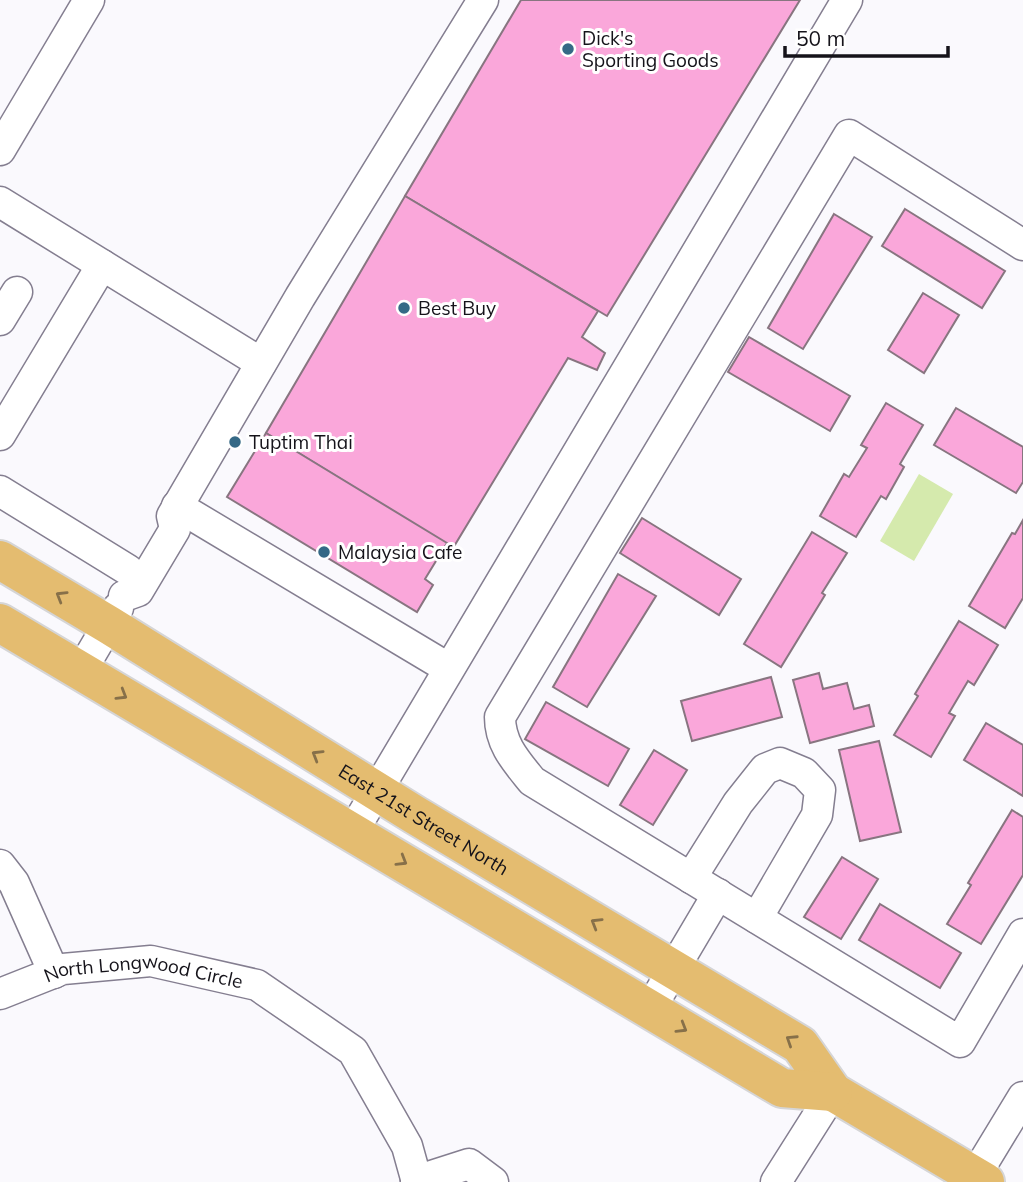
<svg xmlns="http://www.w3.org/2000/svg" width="1023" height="1182" font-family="Mulish,sans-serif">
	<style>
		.green { fill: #d5eaad }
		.building { fill: #faa7da; stroke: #887580; stroke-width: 2 }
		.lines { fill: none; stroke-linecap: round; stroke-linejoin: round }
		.minor-casing { stroke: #847e90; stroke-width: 33 }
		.major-casing { stroke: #d5d5d6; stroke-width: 42 }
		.minor { stroke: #fff; stroke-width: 30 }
		.major { stroke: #e4bc70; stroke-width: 38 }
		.oneway { stroke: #877049 }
		.poi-dot { fill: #356986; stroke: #fff; stroke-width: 2.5 }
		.labels { text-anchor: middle; stroke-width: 6; stroke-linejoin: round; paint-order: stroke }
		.poi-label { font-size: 19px; fill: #15131a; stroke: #fff; text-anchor: start }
		.street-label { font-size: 19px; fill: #15131a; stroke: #fff }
	</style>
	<rect width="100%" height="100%" fill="#faf9fd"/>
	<polygon class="green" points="919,474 953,494 914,561 880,541"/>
	<g class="building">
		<polygon points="521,0 800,0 607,316 405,196"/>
		<polygon points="405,196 598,311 582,337 605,353 597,370 568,358 453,548 266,433"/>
		<polygon points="905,209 1005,271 982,308 882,246"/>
		<polygon points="834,214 872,237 803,349 768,328"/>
		<polygon points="923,293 959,315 924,373 888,350"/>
		<polygon points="749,337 850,396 830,431 728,372"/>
		<polygon points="886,403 923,425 900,464 904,467 886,499 881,496 856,537 820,516 844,474 849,477 867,448 861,445"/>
		<polygon points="956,408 1023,447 1023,482 1016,493 934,445"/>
		<polygon points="266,433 447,543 425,579 433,585 417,612 227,497"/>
		<polygon points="642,518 741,579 719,615 620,553"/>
		<polygon points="1023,520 1023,598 1005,628 969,606 1012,533 1015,534"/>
		<polygon points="812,532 847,553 822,593 825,595 781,667 744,644"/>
		<polygon points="618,574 656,596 587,707 553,687"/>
		<polygon points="959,621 998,645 974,685 968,681 949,713 955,716 931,757 894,735 918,696 915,694"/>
		<polygon points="819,673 823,689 847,683 854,709 869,705 874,726 810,743 793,680"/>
		<polygon points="771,677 782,717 692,741 681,701"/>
		<polygon points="546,702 629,749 608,786 525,739"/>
		<polygon points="986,723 1023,745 1023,796 964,760"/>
		<polygon points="879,741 901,832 860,841 839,750"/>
		<polygon points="654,750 687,770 653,825 620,805"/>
		<polygon points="1012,810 1023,817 1023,875 981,944 947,924 971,885 968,883"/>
		<polygon points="842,857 878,879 841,939 804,917"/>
		<polygon points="880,904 961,953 940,988 859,940"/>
	</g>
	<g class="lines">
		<defs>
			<g id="minor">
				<polyline points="0,150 89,0"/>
				<polyline points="0,202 261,363"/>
				<path d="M 1023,245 L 849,135 L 500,717 C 500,744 516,761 532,781 L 960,1042 L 1023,934"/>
				<polyline points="0,320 17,292"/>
				<polyline points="0,435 102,265"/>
				<polyline points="0,491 128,570"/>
				<polyline points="177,506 448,668"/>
				<polyline points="124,596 138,591 175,529 172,516 300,297 483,0"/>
				<polyline points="81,671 118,608"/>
				<polyline points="353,831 847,0"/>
				<polyline points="0,865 14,883 54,973"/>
				<polyline points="691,878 738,803 765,769 780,763 804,773 820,790 817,815 757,918"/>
				<path id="s1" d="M 0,994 L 63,969 L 151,961 L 257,985 L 353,1051 L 407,1146 L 417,1182"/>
				<polyline points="650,1009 718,894"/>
				<polyline points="975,1176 1023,1097"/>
				<polyline points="416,1181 469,1164 493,1182"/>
				<polyline points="776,1182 833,1092"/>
			</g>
			<g id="major">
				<path id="s2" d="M 0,560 L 109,625 L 415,815 L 800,1045 L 833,1092 L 985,1182"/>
				<polyline points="0,623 782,1088 833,1092"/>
			</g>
		</defs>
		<use href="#minor" class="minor-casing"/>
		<use href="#major" class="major-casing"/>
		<use href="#minor" class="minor"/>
		<use href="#major" class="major"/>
	</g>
	<defs><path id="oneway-chevron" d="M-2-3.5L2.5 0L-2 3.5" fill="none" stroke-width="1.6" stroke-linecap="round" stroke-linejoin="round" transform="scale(1.75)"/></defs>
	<g class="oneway">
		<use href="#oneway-chevron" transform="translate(61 596) rotate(-149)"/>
		<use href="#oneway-chevron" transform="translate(122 695) rotate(31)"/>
		<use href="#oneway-chevron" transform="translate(317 755) rotate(-149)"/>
		<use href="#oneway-chevron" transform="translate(402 861) rotate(31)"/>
		<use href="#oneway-chevron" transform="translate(596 923) rotate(-149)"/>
		<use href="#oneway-chevron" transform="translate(682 1028) rotate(31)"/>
		<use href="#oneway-chevron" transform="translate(791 1040) rotate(-147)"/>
	</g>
	<g class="poi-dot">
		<circle cx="568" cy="49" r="7"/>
		<circle cx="404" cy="308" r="7"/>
		<circle cx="235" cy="442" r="7"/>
		<circle cx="324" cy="552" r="7"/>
	</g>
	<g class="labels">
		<g class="poi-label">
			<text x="582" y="45">Dick's<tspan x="582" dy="22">Sporting Goods</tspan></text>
			<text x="418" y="315">Best Buy</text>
			<text x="249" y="449">Tuptim Thai</text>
			<text x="338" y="559">Malaysia Cafe</text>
		</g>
		<g class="street-label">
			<text dy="7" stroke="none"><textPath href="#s2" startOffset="497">East 21st Street North</textPath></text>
			<text dy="7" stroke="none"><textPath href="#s1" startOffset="149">North Longwood Circle</textPath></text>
		</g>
	</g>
	<path d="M785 46v10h163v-10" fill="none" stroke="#15131a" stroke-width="3.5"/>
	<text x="796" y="46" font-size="21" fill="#15131a" stroke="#ffffff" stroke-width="5" paint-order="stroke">50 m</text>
</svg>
